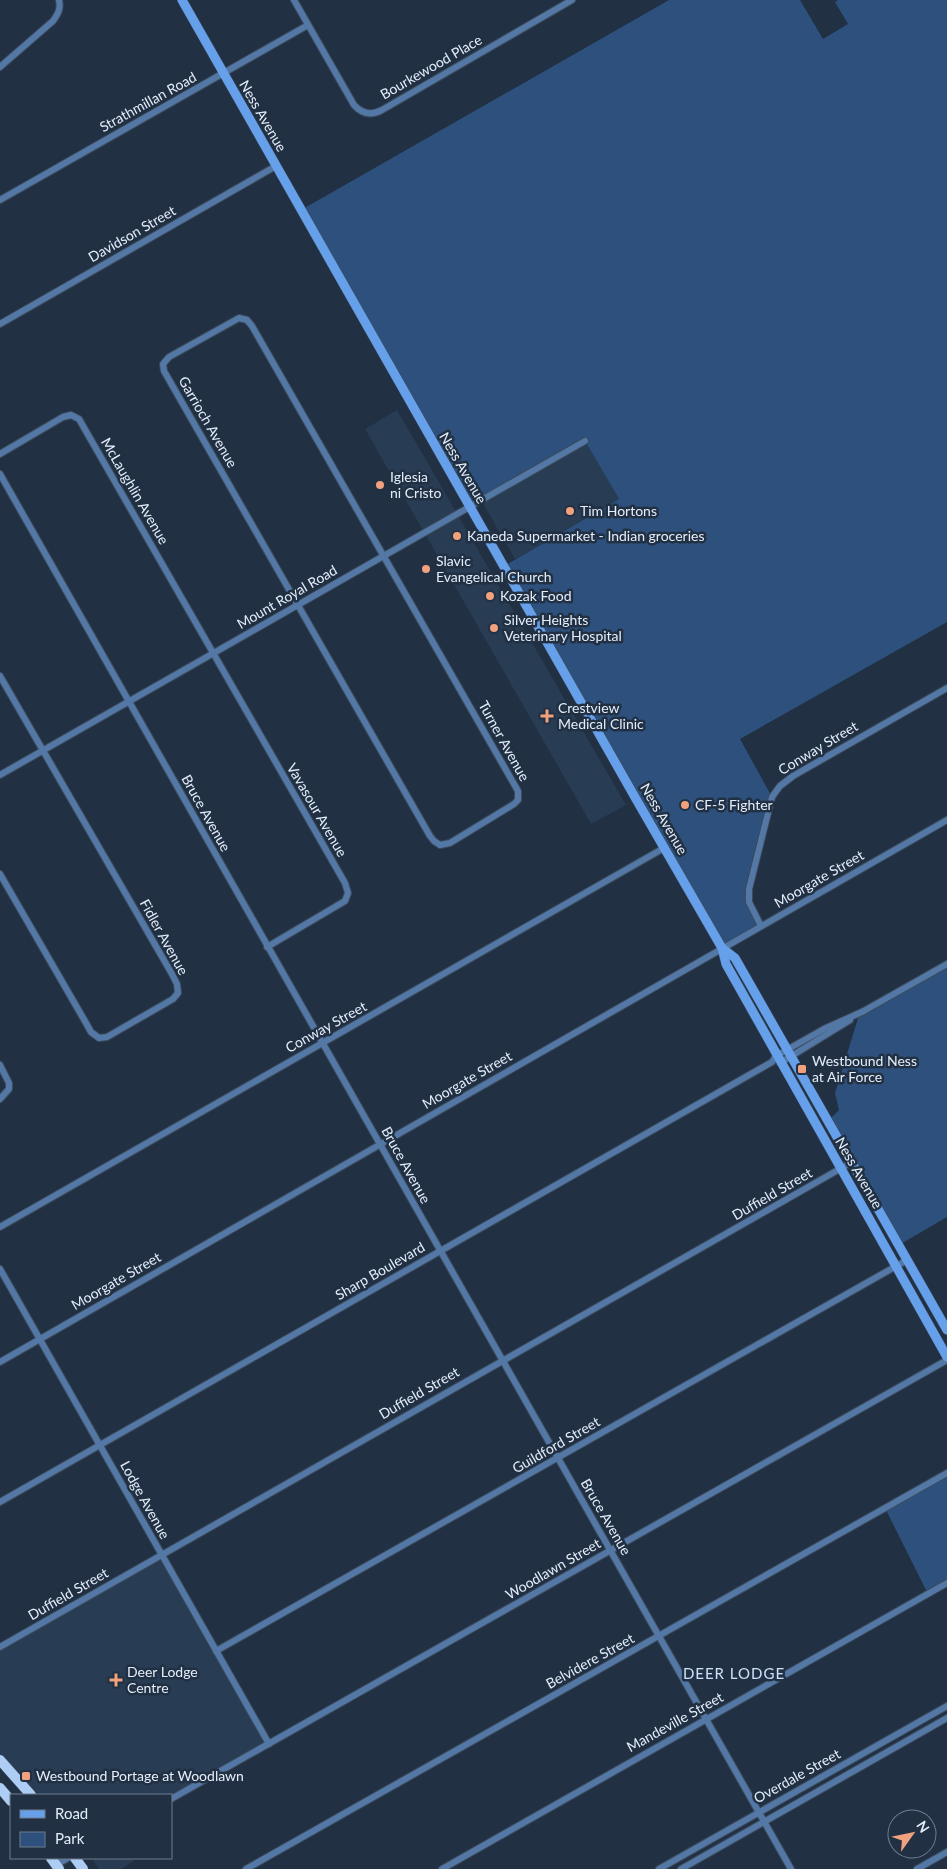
<svg xmlns="http://www.w3.org/2000/svg" width="947" height="1869" font-family="Lato,sans-serif">
	<style>
		.built { fill: #283c53 }
		.green { fill: #2d517c }
		.lines { fill: none; stroke-linecap: round; stroke-linejoin: round }
		.minor-casing { stroke: #3c4b5d; stroke-width: 8 }
		.secondary-casing { stroke: #3c4b5d; stroke-width: 10 }
		.trunk-casing { stroke: #3c4b5d; stroke-width: 11 }
		.minor { stroke: #5478a6; stroke-width: 6 }
		.secondary { stroke: #66a0ea; stroke-width: 9 }
		.trunk { stroke: #aecdf4; stroke-width: 10 }
		.poi-dot { fill: #f1a17d; stroke: #213043; stroke-width: 2 }
		.labels { text-anchor: middle; stroke-width: 5; stroke-linejoin: round; paint-order: stroke }
		.street-label { font-size: 14px; fill: #e4eefb; stroke: #213043 }
		.poi-label { font-size: 14px; fill: #e4eefb; stroke: #213043; text-anchor: start }
		.neighbourhood-label { font-size: 15px; letter-spacing: 1px; fill: #cde1f9; stroke: #213043 }
	</style>
	<rect width="100%" height="100%" fill="#213043"/>
	<g class="built">
		<polygon points="397,410 626,805 591,824 365,429"/>
		<polygon points="585,441 619,499 515,559 481,500"/>
		<polygon points="162,1555 269,1744 171,1799 171,1795 31,1795 0,1760 0,1647"/>
		<polygon points="92,1858 132,1858 134,1861 121,1869 99,1869"/>
	</g>
	<g class="green">
		<polygon points="669,0 800,0 823,39 848,24 835,2 838,0 947,0 947,622 740,739 772,797 749,896 761,926 722,948 504,566 619,499 585,441 470,508 301,210"/>
		<polygon points="947,964 947,1217 899,1245 829,1120 839,1110 835,1093 859,1015"/>
		<polygon points="947,1473 947,1583 928,1594 885,1508"/>
	</g>
	<g class="lines">
		<defs>
			<g id="minor">
				<path d="M 294,0 L 354,105 C 362,114 371,116 382,110 L 572,0"/>
				<path d="M 0,67 L 53,21 C 58,14 61,9 59,0"/>
				<polyline points="0,200 308,25"/>
				<polygon points="239,318 247,320 252,326 518,791 518,800 514,804 450,843 440,845 434,841 430,836 164,371 163,364 169,357"/>
				<polyline points="0,324 276,166"/>
				<polyline points="0,454 63,417 71,415 79,419 345,883 348,893 345,901 267,947"/>
				<polyline points="0,474 791,1869"/>
				<polyline points="0,676 172,974 177,984 178,993 173,999 107,1037 99,1038 91,1032 86,1023 0,874"/>
				<polyline points="0,775 585,441"/>
				<polyline points="761,926 749,902 749,889 772,797 780,786 793,776 947,688"/>
				<polyline points="862,1012 947,964"/>
				<polyline points="780,1063 850,1020"/>
				<polyline points="0,1065 9,1083 9,1089 0,1099"/>
				<polyline points="0,1227 664,848"/>
				<polyline points="0,1269 269,1744"/>
				<polyline points="0,1362 947,820"/>
				<polyline points="0,1502 772,1062 776,1056 824,1029 864,1011"/>
				<polyline points="0,1647 852,1162"/>
				<polyline points="216,1651 907,1260"/>
				<polyline points="171,1799 947,1360"/>
				<polyline points="56,1865 68,1858"/>
				<polyline points="246,1869 947,1473"/>
				<polyline points="442,1869 947,1583"/>
				<polyline points="659,1869 947,1706"/>
				<polyline points="681,1869 947,1718"/>
				<polyline points="917,1869 947,1852"/>
			</g>
			<g id="secondary">
				<polyline points="182,0 636,799 722,948 726,964 947,1357"/>
				<polyline points="722,948 735,958 947,1330"/>
			</g>
			<g id="trunk">
				<polyline points="0,1760 31,1795"/>
				<polyline points="0,1788 11,1801"/>
				<polyline points="51,1858 59,1869"/>
				<polyline points="75,1858 83,1869"/>
			</g>
		</defs>
		<use href="#minor" class="minor-casing"/>
		<use href="#secondary" class="secondary-casing"/>
		<use href="#trunk" class="trunk-casing"/>
		<use href="#minor" class="minor"/>
		<use href="#secondary" class="secondary"/>
		<use href="#trunk" class="trunk"/>
	</g>
	<g class="poi-dot">
		<circle cx="380" cy="485" r="5"/>
		<circle cx="570" cy="511" r="5"/>
		<circle cx="457" cy="536" r="5"/>
		<circle cx="426" cy="569" r="5"/>
		<circle cx="490" cy="596" r="5"/>
		<circle cx="494" cy="628" r="5"/>
		<path d="M544.5 708.5h5v5h5v5h-5v5h-5v-5h-5v-5h5z"/>
		<circle cx="685" cy="805" r="5"/>
		<rect x="797" y="1064" width="10" height="10" rx="2.5"/>
		<path d="M113.5 1672.5h5v5h5v5h-5v5h-5v-5h-5v-5h5z"/>
		<rect x="21" y="1771" width="10" height="10" rx="2.5"/>
	</g>
	<g class="labels">
		<g class="street-label">
			<text transform="translate(431 67) rotate(-30)" y="5">Bourkewood Place</text>
			<text transform="translate(148 102) rotate(-29)" y="5">Strathmillan Road</text>
			<text transform="translate(263 116) rotate(60)" y="5">Ness Avenue</text>
			<text transform="translate(132 234) rotate(-30)" y="5">Davidson Street</text>
			<text transform="translate(208 422) rotate(60)" y="5">Garrioch Avenue</text>
			<text transform="translate(463 468) rotate(60)" y="5">Ness Avenue</text>
			<text transform="translate(135 491) rotate(60)" y="5">McLaughlin Avenue</text>
			<text transform="translate(287 597) rotate(-30)" y="5">Mount Royal Road</text>
			<text transform="translate(504 741) rotate(61)" y="5">Turner Avenue</text>
			<text transform="translate(818 748) rotate(-31)" y="5">Conway Street</text>
			<text transform="translate(317 810) rotate(60)" y="5">Vavasour Avenue</text>
			<text transform="translate(206 813) rotate(61)" y="5">Bruce Avenue</text>
			<text transform="translate(664 819) rotate(60)" y="5">Ness Avenue</text>
			<text transform="translate(819 879) rotate(-30)" y="5">Moorgate Street</text>
			<text transform="translate(164 937) rotate(61)" y="5">Fidler Avenue</text>
			<text transform="translate(326 1027) rotate(-29)" y="5">Conway Street</text>
			<text transform="translate(467 1080) rotate(-30)" y="5">Moorgate Street</text>
			<text transform="translate(406 1165) rotate(61)" y="5">Bruce Avenue</text>
			<text transform="translate(859 1173) rotate(60)" y="5">Ness Avenue</text>
			<text transform="translate(772 1194) rotate(-30)" y="5">Duffield Street</text>
			<text transform="translate(380 1271) rotate(-30)" y="5">Sharp Boulevard</text>
			<text transform="translate(116 1281) rotate(-30)" y="5">Moorgate Street</text>
			<text transform="translate(419 1393) rotate(-30)" y="5">Duffield Street</text>
			<text transform="translate(556 1445) rotate(-30)" y="5">Guildford Street</text>
			<text transform="translate(145 1500) rotate(61)" y="5">Lodge Avenue</text>
			<text transform="translate(606 1517) rotate(60)" y="5">Bruce Avenue</text>
			<text transform="translate(553 1569) rotate(-30)" y="5">Woodlawn Street</text>
			<text transform="translate(68 1594) rotate(-30)" y="5">Duffield Street</text>
			<text transform="translate(590 1661) rotate(-29)" y="5">Belvidere Street</text>
			<text transform="translate(675 1722) rotate(-29)" y="5">Mandeville Street</text>
			<text transform="translate(797 1776) rotate(-29)" y="5">Overdale Street</text>
		</g>
		<g class="poi-label">
			<text x="390" y="482">Iglesia<tspan x="390" dy="16">ni Cristo</tspan></text>
			<text x="580" y="516">Tim Hortons</text>
			<text x="467" y="541">Kaneda Supermarket - Indian groceries</text>
			<text x="436" y="566">Slavic<tspan x="436" dy="16">Evangelical Church</tspan></text>
			<text x="500" y="601">Kozak Food</text>
			<text x="504" y="625">Silver Heights<tspan x="504" dy="16">Veterinary Hospital</tspan></text>
			<text x="558" y="713">Crestview<tspan x="558" dy="16">Medical Clinic</tspan></text>
			<text x="695" y="810">CF-5 Fighter</text>
			<text x="812" y="1066">Westbound Ness<tspan x="812" dy="16">at Air Force</tspan></text>
			<text x="127" y="1677">Deer Lodge<tspan x="127" dy="16">Centre</tspan></text>
			<text x="36" y="1781">Westbound Portage at Woodlawn</text>
		</g>
		<g class="neighbourhood-label">
			<text x="734" y="1679">DEER LODGE</text>
		</g>
	</g>
	<rect x="10" y="1794" width="162" height="65" fill="#213043" stroke="#6f7c8d"/>
	<rect x="20" y="1810" width="25" height="8" fill="#66a0ea" stroke="#6f7c8d"/>
	<text x="55" y="1819" font-size="15" fill="#e4eefb">Road</text>
	<rect x="20" y="1832" width="25" height="15" fill="#2d517c" stroke="#6f7c8d"/>
	<text x="55" y="1844" font-size="15" fill="#e4eefb">Park</text>
	<g transform="translate(912 1834) rotate(57)"><circle r="24" fill="#213043" stroke="#6f7c8d"/>
	<path d="M0-4L9 19L0 12L-9 19Z" fill="#f1a17d"/>
	<text y="-8" font-size="14" font-weight="bold" text-anchor="middle" fill="#e4eefb">N</text>
	</g>
</svg>
